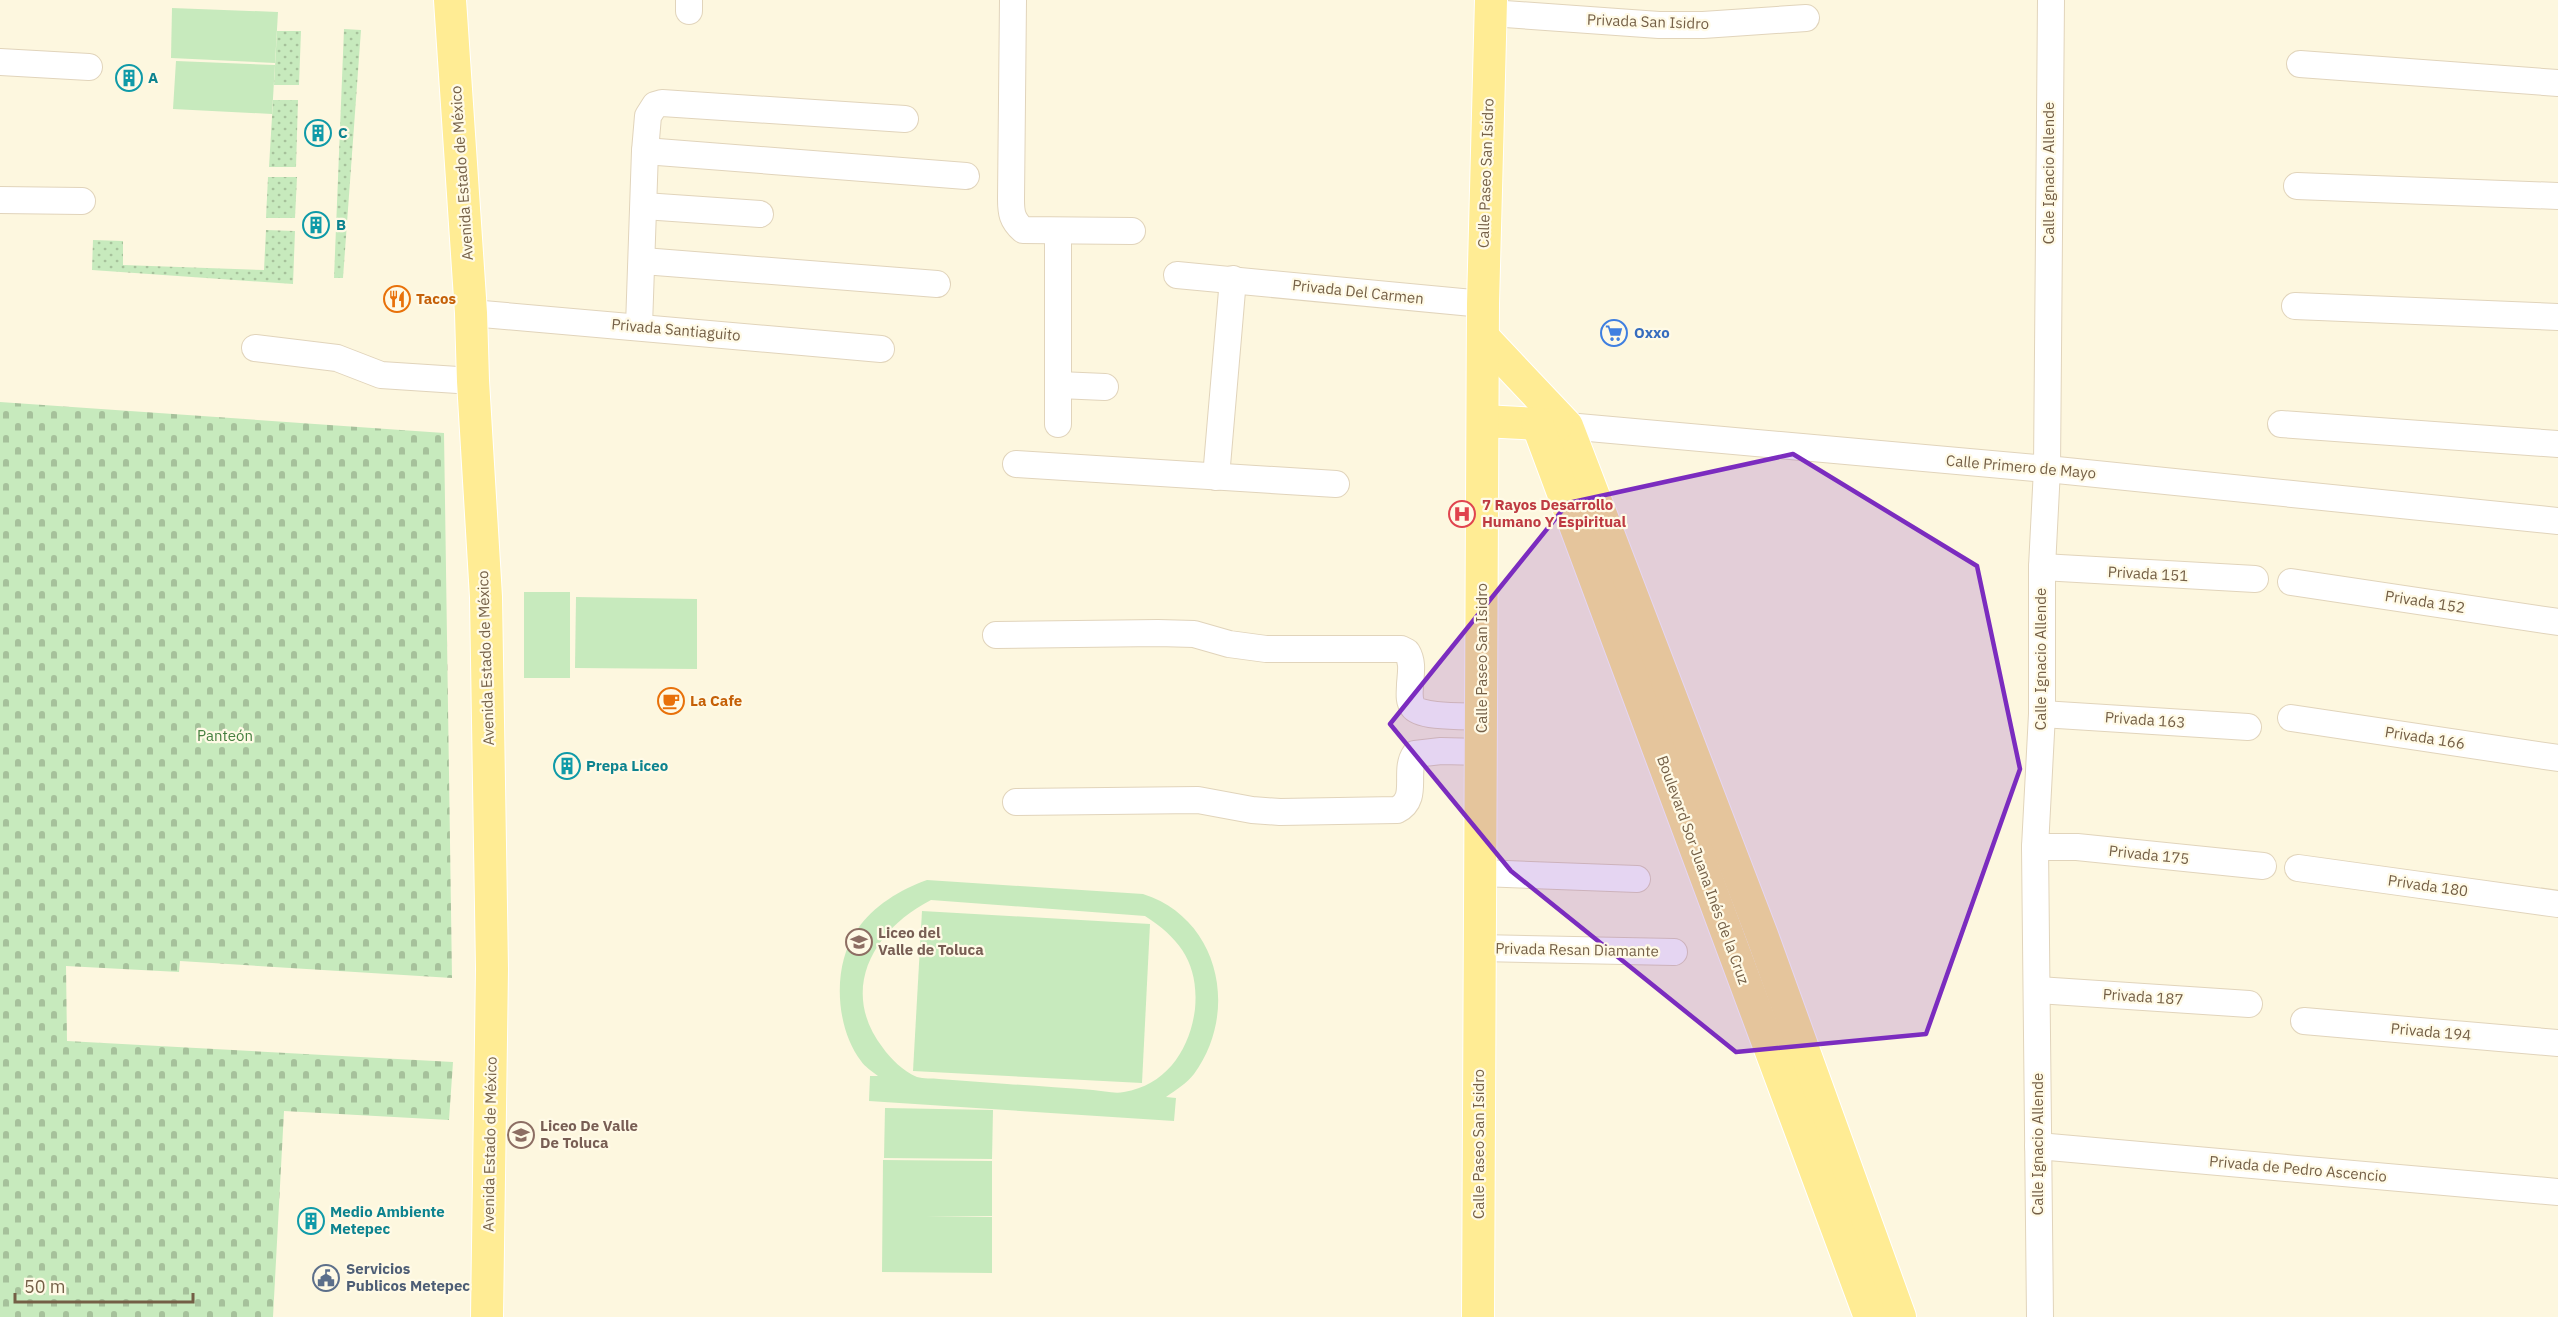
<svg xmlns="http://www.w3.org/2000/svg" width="2558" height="1317" font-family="'IBM Plex Sans',sans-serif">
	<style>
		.grass { fill: url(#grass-dots) }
		.cemetery { fill: url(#cemetery-stones) }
		.pitch { fill: #c7eabd; fill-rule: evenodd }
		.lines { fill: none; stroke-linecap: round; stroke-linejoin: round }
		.minor-casing { stroke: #e1d4bb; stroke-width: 28 }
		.major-casing { stroke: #fff; stroke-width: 34 }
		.minor { stroke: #fff; stroke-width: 26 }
		.major { stroke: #ffec94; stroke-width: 32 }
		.marked { fill: #7b2cbf; fill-opacity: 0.2; stroke: #7b2cbf; stroke-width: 4.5; stroke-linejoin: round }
		.labels { text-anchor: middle; stroke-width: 4.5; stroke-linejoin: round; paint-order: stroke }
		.street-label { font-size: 15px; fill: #745f46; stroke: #fffae6 }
		.culture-label { font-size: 15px; font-weight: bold; fill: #0d838f; stroke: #fffae6; text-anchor: start }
		.food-label { font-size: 15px; font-weight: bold; fill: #c56008; stroke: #fffae6; text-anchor: start }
		.shop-label { font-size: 15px; font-weight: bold; fill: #366cbe; stroke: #fffae6; text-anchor: start }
		.health-label { font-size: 15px; font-weight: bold; fill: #be3a42; stroke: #fffae6; text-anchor: start }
		.park-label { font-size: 15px; fill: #468040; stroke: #fffae6 }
		.education-label { font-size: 15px; font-weight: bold; fill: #785e54; stroke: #fffae6; text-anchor: start }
		.service-label { font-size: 15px; font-weight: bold; fill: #4e5e75; stroke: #fffae6; text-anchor: start }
	</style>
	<defs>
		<pattern id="grass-dots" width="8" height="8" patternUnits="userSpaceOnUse" patternTransform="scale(1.5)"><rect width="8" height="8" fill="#c7eabd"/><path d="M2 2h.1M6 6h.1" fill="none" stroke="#a6c19b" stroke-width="1.8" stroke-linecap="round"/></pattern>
		<pattern id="cemetery-stones" width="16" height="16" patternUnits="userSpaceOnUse" patternTransform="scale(1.5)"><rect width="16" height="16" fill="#c7eabd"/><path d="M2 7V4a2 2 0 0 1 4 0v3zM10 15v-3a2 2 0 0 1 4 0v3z" fill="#a6c19b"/></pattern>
	</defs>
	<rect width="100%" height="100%" fill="#fdf7df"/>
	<g class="grass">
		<polygon points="344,29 361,30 343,278 334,278"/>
		<polygon points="277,31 301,31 299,85 274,85"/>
		<polygon points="273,100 298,100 296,167 269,167"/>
		<polygon points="268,177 297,177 295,218 266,218"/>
		<polygon points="266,230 295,231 293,284 92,270 93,240 123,241 123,265 264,270"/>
	</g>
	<polygon class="cemetery" points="0,402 444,433 452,978 180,961 179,972 66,966 67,1041 453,1062 449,1120 284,1111 273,1317 0,1317"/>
	<g class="pitch">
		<polygon points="172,8 278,12 275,63 171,58"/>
		<polygon points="176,61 275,65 272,114 173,109"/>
		<rect x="524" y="592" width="46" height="86"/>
		<polygon points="576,597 697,599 697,669 575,668"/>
		<path d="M 927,880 L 1143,894 C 1219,918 1240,1011 1194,1074 C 1187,1083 1176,1090 1166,1097 L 1176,1098 L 1174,1121 L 869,1101 L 870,1076 L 878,1076 C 872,1071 865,1067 861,1061 C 835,1027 832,965 857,930 C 873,906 901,889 927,880 ZM 931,900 L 1145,916 C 1181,939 1199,965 1195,1009 C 1190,1049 1167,1085 1124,1092 C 1115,1094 1103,1091 1093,1090 C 1064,1088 1036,1086 1007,1084 C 984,1082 962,1081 939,1079 C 933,1078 923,1079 917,1077 C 904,1072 890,1058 883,1048 C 838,990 874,929 931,900 Z"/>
		<polygon points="922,911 1150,924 1142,1083 913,1071"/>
		<polygon points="885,1108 993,1110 992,1159 884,1158"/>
		<polygon points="883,1160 992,1161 992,1216 926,1216 992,1217 992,1273 882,1272"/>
	</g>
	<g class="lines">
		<defs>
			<g id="minor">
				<path d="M 1013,0 L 1011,199 C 1011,213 1012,220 1023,230 L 1132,231"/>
				<polyline points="689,11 689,0"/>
				<polyline points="1491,13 1659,25 1703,25 1806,18"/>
				<polyline points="0,62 89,67"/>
				<polyline points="2300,64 2558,83"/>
				<polyline points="645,151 966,176"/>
				<polyline points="2297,186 2558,196"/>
				<polyline points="0,200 82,201"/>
				<polyline points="644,206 760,214"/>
				<polyline points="1058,231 1058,424"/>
				<polyline points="643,261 937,284"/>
				<polyline points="1177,275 1483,304"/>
				<polyline points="2295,306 2558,317"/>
				<polyline points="471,313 881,349"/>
				<polyline points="639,326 645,151 648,116 655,105 662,103 905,119"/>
				<polyline points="255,348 337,358 381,375 473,381"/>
				<polyline points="1059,385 1105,387"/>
				<polyline points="2281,424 2558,444"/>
				<polyline points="1567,426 2047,469 2558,521"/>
				<polyline points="1016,464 1336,484"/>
				<polyline points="1216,477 1233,279"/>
				<polyline points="2042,567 2255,579"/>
				<polyline points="2291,582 2558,622"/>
				<path d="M 996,635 L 1158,633 L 1194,634 L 1229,644 L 1266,649 L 1401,649 L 1407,652 C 1413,662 1411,672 1410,684 C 1410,692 1408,700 1413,707 C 1420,718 1468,716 1482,717"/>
				<polyline points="2042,714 2248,727"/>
				<polyline points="2291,718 2558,758"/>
				<path d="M 1016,802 L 1198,800 L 1252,810 L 1280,812 L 1397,810 C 1420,799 1403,771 1415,754 L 1441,751 L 1482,752"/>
				<polyline points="2035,847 2077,847 2263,866"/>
				<polyline points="2298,868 2558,904"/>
				<polyline points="1481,873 1637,879"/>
				<polyline points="1480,948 1674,952"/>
				<polyline points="2038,990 2249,1004"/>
				<polyline points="2304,1021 2558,1043"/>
				<polyline points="2038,1146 2558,1192"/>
				<polyline points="2040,1317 2035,847 2042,714 2042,567 2047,469 2051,0"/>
			</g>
			<g id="major">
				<polyline points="450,0 471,313 473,381 486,597 492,969 487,1317"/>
				<polyline points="1483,337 1567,426 1762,935 1900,1317"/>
				<polyline points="1483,421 1557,425"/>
				<polyline points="1537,423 1870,1317"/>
				<polyline points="1478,1317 1483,304 1491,0"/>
			</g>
		</defs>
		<use href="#minor" class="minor-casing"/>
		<use href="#major" class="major-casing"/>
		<use href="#minor" class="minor"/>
		<use href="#major" class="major"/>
	</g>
	<path class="marked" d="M 1793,454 L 1977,566 L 2020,769 L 1926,1034 L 1736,1052 L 1511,871 L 1390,724 L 1568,503 Z"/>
	<defs>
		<symbol id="building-ring" viewBox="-11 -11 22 22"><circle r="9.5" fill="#fffae6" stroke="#0f9aa8" stroke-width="1.5"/><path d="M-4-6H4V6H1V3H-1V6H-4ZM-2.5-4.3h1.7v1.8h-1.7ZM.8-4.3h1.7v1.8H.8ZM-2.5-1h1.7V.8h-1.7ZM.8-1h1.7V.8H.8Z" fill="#0f9aa8"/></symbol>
		<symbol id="restaurant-ring" viewBox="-11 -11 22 22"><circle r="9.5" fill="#fffae6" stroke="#e8710a" stroke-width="1.5"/><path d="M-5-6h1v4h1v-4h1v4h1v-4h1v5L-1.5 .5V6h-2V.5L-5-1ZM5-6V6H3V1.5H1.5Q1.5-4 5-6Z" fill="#e8710a"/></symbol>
		<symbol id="supermarket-ring" viewBox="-11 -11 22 22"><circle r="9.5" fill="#fffae6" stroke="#3f7fe0" stroke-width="1.5"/><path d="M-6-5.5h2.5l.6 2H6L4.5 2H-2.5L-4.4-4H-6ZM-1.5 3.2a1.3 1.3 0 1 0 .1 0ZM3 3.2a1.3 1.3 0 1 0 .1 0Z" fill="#3f7fe0"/></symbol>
		<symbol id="hospital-ring" viewBox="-11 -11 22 22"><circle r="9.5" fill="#fffae6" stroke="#e0444e" stroke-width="1.5"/><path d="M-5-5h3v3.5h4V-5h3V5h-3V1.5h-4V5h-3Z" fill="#e0444e"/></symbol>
		<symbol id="cafe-ring" viewBox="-11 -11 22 22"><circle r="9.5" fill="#fffae6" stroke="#e8710a" stroke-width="1.5"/><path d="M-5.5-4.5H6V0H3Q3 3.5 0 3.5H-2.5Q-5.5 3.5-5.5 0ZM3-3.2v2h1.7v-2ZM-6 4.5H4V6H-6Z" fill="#e8710a"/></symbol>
		<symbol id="school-ring" viewBox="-11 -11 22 22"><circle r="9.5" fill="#fffae6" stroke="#8d6e63" stroke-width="1.5"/><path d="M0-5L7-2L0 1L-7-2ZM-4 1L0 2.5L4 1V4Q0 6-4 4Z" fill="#8d6e63"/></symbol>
		<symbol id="civic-ring" viewBox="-11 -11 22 22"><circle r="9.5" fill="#fffae6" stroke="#5c6f8a" stroke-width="1.5"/><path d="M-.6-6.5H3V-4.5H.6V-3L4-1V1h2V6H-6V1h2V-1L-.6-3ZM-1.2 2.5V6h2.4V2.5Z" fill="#5c6f8a"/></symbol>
	</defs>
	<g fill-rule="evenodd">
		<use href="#building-ring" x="114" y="63" width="30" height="30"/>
		<use href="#building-ring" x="303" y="118" width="30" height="30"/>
		<use href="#building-ring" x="301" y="210" width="30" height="30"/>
		<use href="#restaurant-ring" x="382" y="284" width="30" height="30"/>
		<use href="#supermarket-ring" x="1599" y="318" width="30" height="30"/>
		<use href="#hospital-ring" x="1447" y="499" width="30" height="30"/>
		<use href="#cafe-ring" x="656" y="686" width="30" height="30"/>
		<use href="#building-ring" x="552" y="751" width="30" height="30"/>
		<use href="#school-ring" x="844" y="927" width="30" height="30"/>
		<use href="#school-ring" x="506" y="1120" width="30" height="30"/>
		<use href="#building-ring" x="296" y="1206" width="30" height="30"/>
		<use href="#civic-ring" x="311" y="1263" width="30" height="30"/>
	</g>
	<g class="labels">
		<g class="street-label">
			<text transform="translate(1648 22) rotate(2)" y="5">Privada San Isidro</text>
			<text transform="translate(462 173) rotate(-94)" y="5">Avenida Estado de México</text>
			<text transform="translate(1486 173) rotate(-88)" y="5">Calle Paseo San Isidro</text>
			<text transform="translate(2049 173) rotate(-90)" y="5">Calle Ignacio Allende</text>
			<text transform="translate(1358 292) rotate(6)" y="5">Privada Del Carmen</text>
			<text transform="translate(676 330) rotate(5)" y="5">Privada Santiaguito</text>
			<text transform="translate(2021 467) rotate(5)" y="5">Calle Primero de Mayo</text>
			<text transform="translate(2148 574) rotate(3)" y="5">Privada 151</text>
			<text transform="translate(2425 602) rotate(9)" y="5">Privada 152</text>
			<text transform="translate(486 658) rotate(-92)" y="5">Avenida Estado de México</text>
			<text transform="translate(1482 658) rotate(-90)" y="5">Calle Paseo San Isidro</text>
			<text transform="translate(2041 659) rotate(-90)" y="5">Calle Ignacio Allende</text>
			<text transform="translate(2145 720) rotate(4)" y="5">Privada 163</text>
			<text transform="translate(2425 738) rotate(9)" y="5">Privada 166</text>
			<text transform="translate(2149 855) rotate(6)" y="5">Privada 175</text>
			<text transform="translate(1703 870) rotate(70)" y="5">Boulevard Sor Juana Inés de la Cruz</text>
			<text transform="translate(2428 886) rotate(8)" y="5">Privada 180</text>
			<text transform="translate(1577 950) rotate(1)" y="5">Privada Resan Diamante</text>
			<text transform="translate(2143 997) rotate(4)" y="5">Privada 187</text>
			<text transform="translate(2431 1032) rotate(5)" y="5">Privada 194</text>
			<text transform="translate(490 1144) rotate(-89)" y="5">Avenida Estado de México</text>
			<text transform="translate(1479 1144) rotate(-90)" y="5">Calle Paseo San Isidro</text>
			<text transform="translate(2038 1144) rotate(-90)" y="5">Calle Ignacio Allende</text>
			<text transform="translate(2298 1169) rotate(5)" y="5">Privada de Pedro Ascencio</text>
		</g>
		<g class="culture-label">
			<text x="148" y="83">A</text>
			<text x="338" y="138">C</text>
			<text x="336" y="230">B</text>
			<text x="586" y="771">Prepa Liceo</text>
			<text x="330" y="1217">Medio Ambiente<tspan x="330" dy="17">Metepec</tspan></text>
		</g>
		<g class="food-label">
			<text x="416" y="304">Tacos</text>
			<text x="690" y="706">La Cafe</text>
		</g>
		<g class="shop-label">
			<text x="1634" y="338">Oxxo</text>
		</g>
		<g class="health-label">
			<text x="1482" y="510">7 Rayos Desarrollo<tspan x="1482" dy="17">Humano Y Espiritual</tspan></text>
		</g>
		<g class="park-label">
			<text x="225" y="741">Panteón</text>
		</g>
		<g class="education-label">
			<text x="878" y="938">Liceo del<tspan x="878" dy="17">Valle de Toluca</tspan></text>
			<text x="540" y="1131">Liceo De Valle<tspan x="540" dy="17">De Toluca</tspan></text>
		</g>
		<g class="service-label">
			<text x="346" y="1274">Servicios<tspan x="346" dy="17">Publicos Metepec</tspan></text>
		</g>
	</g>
	<path d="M15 1293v9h178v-9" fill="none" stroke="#745f46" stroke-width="3"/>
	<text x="24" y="1293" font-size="18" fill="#745f46" stroke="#fffae6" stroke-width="4.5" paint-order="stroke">50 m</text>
</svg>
